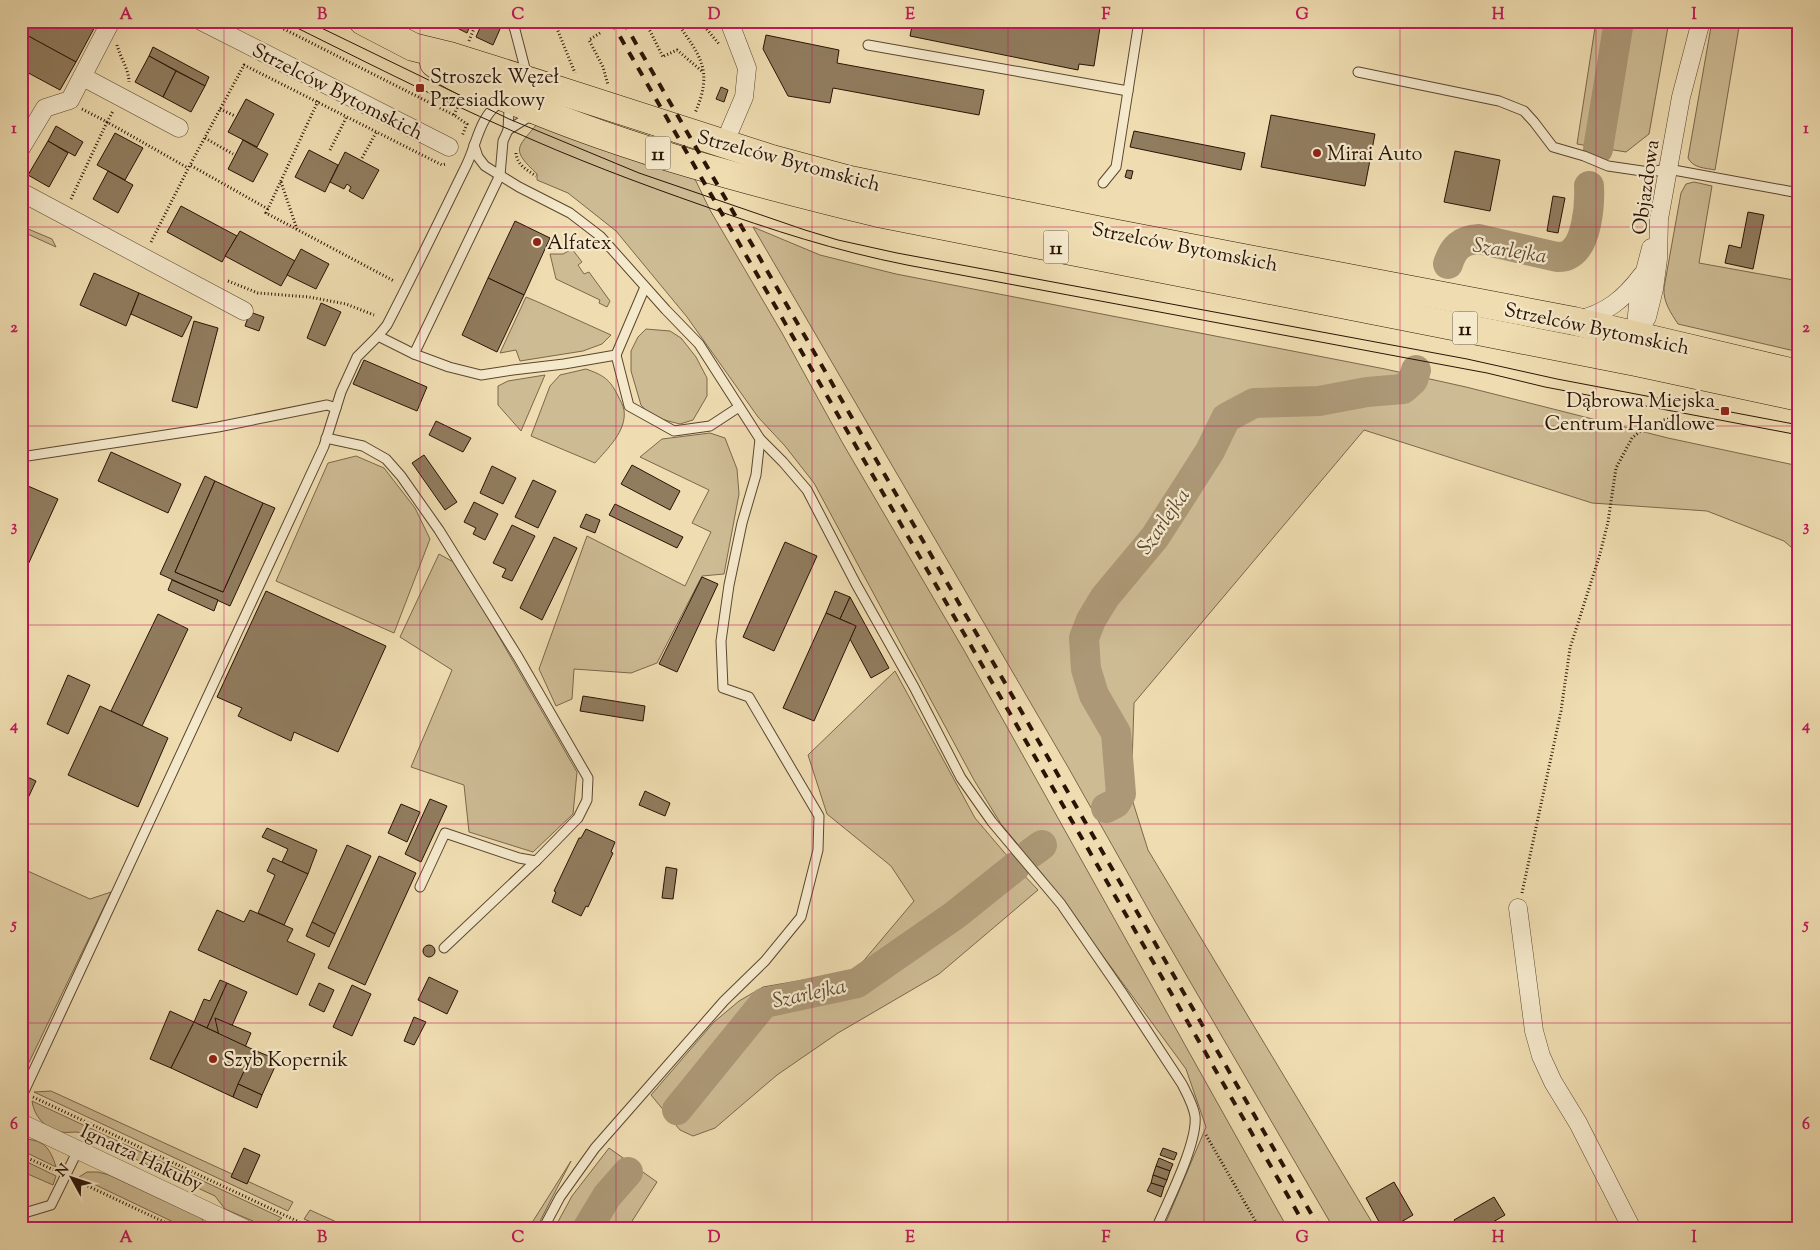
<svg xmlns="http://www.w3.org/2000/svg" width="1820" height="1250" font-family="'Sorts Mill Goudy',serif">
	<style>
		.green { fill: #cdbb94; stroke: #7b674c }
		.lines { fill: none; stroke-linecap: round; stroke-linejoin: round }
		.river { stroke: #ac9876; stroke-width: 30 }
		.building { fill: #907c5e; stroke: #291304 }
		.service-casing { stroke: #5a462f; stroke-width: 11 }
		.minor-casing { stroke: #5a462f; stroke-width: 19 }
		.trunk-casing { stroke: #291304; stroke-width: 29 }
		.path { stroke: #291304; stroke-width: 3; stroke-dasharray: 1 2.5; stroke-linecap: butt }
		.service { stroke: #f5e9cc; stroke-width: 9 }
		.minor { stroke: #f5e9cc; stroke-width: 18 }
		.trunk { stroke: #efddb1; stroke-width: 28 }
		.tram { stroke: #291304; stroke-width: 1 }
		.rail { stroke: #291304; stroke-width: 4; stroke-dasharray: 9 9; stroke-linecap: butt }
		.grid { fill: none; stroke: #c2185b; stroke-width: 1; stroke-opacity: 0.55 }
		.poi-dot { fill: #8f2418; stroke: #f5e9cc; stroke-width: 2 }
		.labels { text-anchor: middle; stroke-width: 4.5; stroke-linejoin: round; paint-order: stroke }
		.shield { fill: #f5e9cc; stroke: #665340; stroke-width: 1 }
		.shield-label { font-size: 19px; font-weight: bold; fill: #291304 }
		.poi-label { font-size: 20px; fill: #291304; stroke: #f5e9cc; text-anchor: start }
		.street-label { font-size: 20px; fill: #291304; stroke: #f5e9cc }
		.water-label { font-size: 21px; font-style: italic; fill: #5d4832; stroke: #f5e9cc }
		.neatline { fill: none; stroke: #c2185b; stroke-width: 2 }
		.grid-label { font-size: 16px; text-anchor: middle; font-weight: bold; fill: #c2185b }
	</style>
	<rect width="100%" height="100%" fill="#efddb1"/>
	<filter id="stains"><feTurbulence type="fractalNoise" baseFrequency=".004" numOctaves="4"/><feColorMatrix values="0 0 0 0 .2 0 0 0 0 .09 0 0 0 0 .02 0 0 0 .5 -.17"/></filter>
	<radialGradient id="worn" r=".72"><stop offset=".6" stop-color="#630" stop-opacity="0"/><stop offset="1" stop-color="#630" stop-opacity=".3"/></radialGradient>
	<g class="green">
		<polygon points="1596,21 1669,21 1649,134 1626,152 1577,144"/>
		<path d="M 1712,21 L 1740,21 L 1715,170 C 1705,168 1693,168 1688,158 Z"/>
		<path d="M 538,123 L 691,171 L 710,210 L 782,333 L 842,442 L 965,652 L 1288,1229 L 1163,1229 L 1206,1127 L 1186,1069 L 1044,876 L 1001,824 L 974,780 L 814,483 L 785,446 L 758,417 L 687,317 L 616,231 L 568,193 L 537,180 L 537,174 C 511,149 516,149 538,123 Z"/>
		<path d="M 1694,182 L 1712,186 L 1699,263 L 1799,281 L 1799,352 L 1678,324 C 1671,313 1663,302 1664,288 L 1681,193 L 1686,184 Z"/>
		<polygon points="21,226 52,239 56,247 21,231"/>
		<polygon points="753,227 820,255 896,274 1385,369 1466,387 1668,438 1799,466 1799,554 1784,541 1707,511 1592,503 1364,430 1134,703 1131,796 1148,850 1376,1229 1334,1229 1156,923 1068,767"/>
		<polygon points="572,249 582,262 578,265 584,274 589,272 610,301 607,307 599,303 600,300 556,279 550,254 563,254"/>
		<polygon points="526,297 538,302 611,335 602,344 583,351 520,361 516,350 500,353"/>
		<polygon points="646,329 670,331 681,338 696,357 707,378 707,396 693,420 680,424 668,421 650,415 641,405 631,371 631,351 638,337"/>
		<path d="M 586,369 C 603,375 610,379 618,396 C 620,400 623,405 624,410 C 627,431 607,449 595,463 L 531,436 L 550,386 L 560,375 Z"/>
		<polygon points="545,375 521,431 498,405 498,386 508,381"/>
		<polygon points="710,433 725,438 737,469 739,494 724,574 702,576 657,663 631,673 574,669 572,699 556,706 539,669 587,536 685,586 711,532 692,523 709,490 640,457 662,439"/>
		<polygon points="356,456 384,468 415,508 430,539 394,633 276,581 328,463"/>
		<polygon points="439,554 457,564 577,772 573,814 533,852 469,832 464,785 411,767 452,670 400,637"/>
		<polygon points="895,671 975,818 1020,871 1038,890 939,974 838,1033 777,1075 715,1128 693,1136 680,1130 651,1095 714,1022 739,1001 763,987 855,971 914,901 891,866 827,814 808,755"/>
		<polygon points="21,868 90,899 111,892 21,1079"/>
		<polygon points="51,1091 293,1202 288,1211 34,1092"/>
		<path d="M 32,1101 L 282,1218 L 275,1223 L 262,1225 L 225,1209 L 215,1196 L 77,1132 C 72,1132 66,1133 61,1132 C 45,1129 34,1116 32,1101 Z"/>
		<path d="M 21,1139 C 43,1139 50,1147 56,1167 L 21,1150 Z"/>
		<polygon points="609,1148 657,1182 627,1229 554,1229 572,1196"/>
		<polygon points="21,1159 56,1176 53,1185 21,1171"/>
		<polygon points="571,1161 536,1229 528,1229"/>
		<polygon points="87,1172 98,1172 109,1175 203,1219 202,1229 188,1229 79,1177"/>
		<polygon points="310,1210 352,1229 327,1229 304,1219"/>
	</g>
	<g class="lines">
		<g class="river">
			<polyline points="1598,149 1619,21"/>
			<path d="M 1448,264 C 1453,248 1461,240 1479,239 L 1557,257 C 1560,257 1565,257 1568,255 C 1587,246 1590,205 1589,186"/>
			<polyline points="1106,808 1116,803 1121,794 1116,733 1094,695 1086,669 1084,638 1091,620 1105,597 1155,537 1189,484 1210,451 1226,418 1254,403 1319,401 1367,392 1403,389 1413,380 1416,370"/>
			<polyline points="1031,853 1042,845"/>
			<polyline points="677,1110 764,1003 857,983 955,915 1015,867"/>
			<polyline points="587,1229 607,1196 628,1172"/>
		</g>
	</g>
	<g class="building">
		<polygon points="21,21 98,21 76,62 21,32"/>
		<polygon points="443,21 472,21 467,33"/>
		<polygon points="483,21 500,29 493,45 476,37"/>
		<polygon points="913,21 1101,21 1094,66 1079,64 1078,70 910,36"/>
		<polygon points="21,32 76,62 60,90 21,69"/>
		<polygon points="766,35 839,50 837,63 984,90 979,115 833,88 830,103 788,96 763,49"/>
		<polygon points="153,47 209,77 205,86 149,56"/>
		<polygon points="149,56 176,71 163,97 135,82"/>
		<polygon points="176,71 205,86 191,112 163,97"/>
		<polygon points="721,87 728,90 724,102 716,99"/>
		<polygon points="246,99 274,114 257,147 228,132"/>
		<polygon points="1271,115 1375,134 1365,186 1261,167"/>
		<polygon points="56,126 83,142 75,156 48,141"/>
		<polygon points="1134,131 1245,153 1241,170 1130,147"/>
		<polygon points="115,133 143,148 125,180 97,165"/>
		<polygon points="243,140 268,154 253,182 228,169"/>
		<polygon points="48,141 68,153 49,187 28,175"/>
		<polygon points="309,150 338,165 325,192 295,177"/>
		<polygon points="1455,151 1500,160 1490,211 1444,202"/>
		<polygon points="345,152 379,170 363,199 349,191 351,187 347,184 344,189 330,182"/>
		<polygon points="1127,170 1133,171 1131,179 1125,177"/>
		<polygon points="108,171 133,185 118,213 93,199"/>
		<polygon points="1553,196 1565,198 1558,233 1547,231"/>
		<polygon points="181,206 237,236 222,262 167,232"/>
		<polygon points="1748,212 1764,215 1753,269 1725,263 1729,245 1741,248"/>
		<polygon points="515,221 550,238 524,295 488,278"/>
		<polygon points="240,231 295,261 281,286 225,256"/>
		<polygon points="301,249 329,264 316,289 287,275"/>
		<polygon points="94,273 139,293 126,326 80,305"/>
		<polygon points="488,278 524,295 497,352 462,335"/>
		<polygon points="139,293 192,317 182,337 131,314"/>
		<polygon points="321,303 341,312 325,346 307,338"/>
		<polygon points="250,312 264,317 259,331 245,326"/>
		<polygon points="194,321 218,328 197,408 172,401"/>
		<polygon points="364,360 427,387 417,411 353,384"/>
		<polygon points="436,421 471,438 463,452 429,435"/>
		<polygon points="111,452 181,484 168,513 98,481"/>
		<polygon points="424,455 457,502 445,510 412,463"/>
		<polygon points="632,465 680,491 670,510 621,484"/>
		<polygon points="492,466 516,478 503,504 480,493"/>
		<polygon points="205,476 215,481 175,572 223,592 263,503 275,508 230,606 160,574"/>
		<polygon points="533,480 556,491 538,528 515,517"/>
		<polygon points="215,481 263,503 223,592 175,572"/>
		<polygon points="21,483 58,499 21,580"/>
		<polygon points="474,502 498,514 485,540 473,534 476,528 464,522"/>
		<polygon points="615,504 683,537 677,548 609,515"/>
		<polygon points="586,514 600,520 595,533 580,527"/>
		<polygon points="512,525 535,536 512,581 502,577 506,569 493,563"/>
		<polygon points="554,537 577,548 542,620 520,608"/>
		<polygon points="785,542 817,556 774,651 743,637"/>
		<polygon points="702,577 718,584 677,672 659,664"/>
		<polygon points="172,580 218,600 214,611 168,590"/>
		<polygon points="266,591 386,646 338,752 294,732 291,741 238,716 242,708 217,697"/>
		<polygon points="835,591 850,597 840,619 826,613"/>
		<polygon points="850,597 889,668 871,678 850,639 856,626 840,619"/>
		<polygon points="826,613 856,626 814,721 783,708"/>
		<polygon points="158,614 188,629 142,726 111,711"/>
		<polygon points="68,675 90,685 68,734 47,724"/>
		<polygon points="583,696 645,706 643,721 580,711"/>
		<polygon points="100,706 168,738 138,807 68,775"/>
		<polygon points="21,774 36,781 21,813"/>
		<polygon points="645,791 670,803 665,816 639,805"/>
		<polygon points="430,799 447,806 421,862 405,854"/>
		<polygon points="401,804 420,812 407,842 388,833"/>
		<polygon points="267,828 317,850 308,874 282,862 288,849 262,837"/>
		<polygon points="586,829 615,842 611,852 613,853 588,907 586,906 581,916 552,902 556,892 554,891 579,838 581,838"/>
		<polygon points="347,845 371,856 335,934 312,922"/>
		<polygon points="379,856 416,873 365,985 328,968"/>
		<polygon points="273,858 308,874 284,925 258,913 275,875 267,871"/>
		<polygon points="666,867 677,869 673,899 662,898"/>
		<polygon points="217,910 244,922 250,910 293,929 287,941 315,954 297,995 198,950"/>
		<polygon points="312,922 335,934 329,947 306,936"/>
		<circle cx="429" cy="951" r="6"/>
		<polygon points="429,977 458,991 447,1014 418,1000"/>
		<polygon points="220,980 227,983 207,1028 194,1022 204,999 210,1001"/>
		<polygon points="227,983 247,992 227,1037 207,1028"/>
		<polygon points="319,983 334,990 324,1012 309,1005"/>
		<polygon points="352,985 371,994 352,1036 333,1027"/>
		<polygon points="170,1011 194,1022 171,1068 150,1059"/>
		<polygon points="414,1017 426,1022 414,1045 404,1041"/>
		<polygon points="215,1018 251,1033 227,1090 213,1083 224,1058"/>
		<polygon points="194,1022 254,1050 233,1097 171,1068"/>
		<polygon points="254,1050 278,1060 262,1095 238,1084"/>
		<polygon points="238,1084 262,1095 257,1108 233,1097"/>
		<polygon points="244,1148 260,1155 247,1184 231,1177"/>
		<polygon points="1163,1148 1177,1153 1174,1160 1160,1155"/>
		<polygon points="1159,1158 1173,1164 1170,1171 1156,1166"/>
		<polygon points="1156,1166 1170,1171 1167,1180 1153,1175"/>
		<polygon points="1153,1175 1167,1180 1164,1187 1151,1183"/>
		<polygon points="1394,1182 1413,1215 1389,1229 1383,1229 1366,1198"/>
		<polygon points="1151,1183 1164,1187 1161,1197 1147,1191"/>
		<polygon points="1494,1197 1505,1215 1481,1229 1459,1229 1454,1220"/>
	</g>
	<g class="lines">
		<defs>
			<g id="service">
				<polyline points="511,21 515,30 527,76"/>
				<polyline points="868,45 1128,91"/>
				<polyline points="1358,72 1499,101 1524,111 1534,122 1553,147 1584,156 1608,166 1649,172 1668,169 1799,193"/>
				<polyline points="508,130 527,118 535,118"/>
				<path d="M 474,145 L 478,157 L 485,166 L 519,187 L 570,213 L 600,236 L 666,310 L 699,344 L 760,439 L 783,462 L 807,490 L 856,584 L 914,687 L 961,778 L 992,822 L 1061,904 L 1121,991 L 1182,1084 C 1187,1094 1193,1104 1195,1116 C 1198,1143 1167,1203 1156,1229"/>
				<polyline points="1103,183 1116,167 1139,21"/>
				<polyline points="378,336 414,354 449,367 481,375 513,370 564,364 616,355 645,287"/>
				<polyline points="414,354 500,175 503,141 508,130 509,110 507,103"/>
				<polyline points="616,355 629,406 674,431 710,426 739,407"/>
				<polyline points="326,438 363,446 386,459 401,476 439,530 518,657 588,778 587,800 578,818 538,859 444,948"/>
				<polyline points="21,457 218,427 327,405 336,408"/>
				<polyline points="420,887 445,833 519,858 536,861"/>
				<path d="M 21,1098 L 324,446 L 341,392 L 357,357 L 378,336 L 387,325 C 414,273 440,219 466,166 C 478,142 478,117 503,100"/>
				<polyline points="21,1214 51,1205 78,1150"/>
				<polyline points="210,1229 217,1215"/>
				<polyline points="543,1229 560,1197 595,1148 724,1001 765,961 801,917 818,850 819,816 749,697 723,688 721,641 729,585 742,523 756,475 760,439"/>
			</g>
			<g id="minor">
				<polyline points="201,21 449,147"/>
				<polyline points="83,77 179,128"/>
				<polyline points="724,144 744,97 747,68 729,21"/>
				<polyline points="21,148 45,108 70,100 111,21"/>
				<polyline points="21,192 244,311"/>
				<path d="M 1577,320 C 1606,314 1625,298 1642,275"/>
				<polyline points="1636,326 1639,294 1651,248"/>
				<polyline points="1630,340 1636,335 1647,317 1654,289 1658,259 1659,219 1681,97 1701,21"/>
				<polyline points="1518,908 1534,1031 1541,1056 1553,1082 1578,1123 1632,1229"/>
				<polyline points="21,1123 245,1229"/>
			</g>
			<g id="trunk">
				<polyline points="363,21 413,47 450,56 564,92 772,159 850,180 1102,231 1574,321 1799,374"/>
				<path d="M 434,63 C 457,82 489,91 516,102 C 632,151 755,183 878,213 L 1636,362 L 1799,397"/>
			</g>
		</defs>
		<use href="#service" class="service-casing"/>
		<use href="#minor" class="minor-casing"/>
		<use href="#trunk" class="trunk-casing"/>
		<g class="path">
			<polyline points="268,21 454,115 467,124 462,136"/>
			<polyline points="554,21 575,73"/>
			<polyline points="645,21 663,57"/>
			<path d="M 676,21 C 700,56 714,70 695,113"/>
			<polyline points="700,21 719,44"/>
			<polyline points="600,33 589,40 603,67 608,85"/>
			<polyline points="469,41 477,21"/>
			<path d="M 117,45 C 120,57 129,70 129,82"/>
			<polyline points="664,56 677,50 703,72"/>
			<polyline points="318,101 266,213 394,281"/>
			<polyline points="82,109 107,122 113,111"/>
			<polyline points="220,109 235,116"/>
			<polyline points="454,115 460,101"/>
			<polyline points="205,138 233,154"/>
			<polyline points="330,150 347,116"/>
			<path d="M 516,153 C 517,165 527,170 536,176"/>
			<polyline points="362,158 377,131"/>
			<polyline points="281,182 297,229"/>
			<polyline points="71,199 107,122 188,168"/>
			<polyline points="268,209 190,165 244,65 442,165 446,164"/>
			<polyline points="151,242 190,165"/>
			<polyline points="228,281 258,293 309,297 346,304 374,315"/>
			<polyline points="1522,893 1561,711 1570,648 1600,554 1608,522 1616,468 1632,438 1652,422 1669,419"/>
			<polyline points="33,1097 314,1229"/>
			<polyline points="1206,1135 1260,1229"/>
			<polyline points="21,1155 56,1171"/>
			<polyline points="75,1180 179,1229"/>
		</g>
		<use href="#service" class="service"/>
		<use href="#minor" class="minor"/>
		<use href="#trunk" class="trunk"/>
		<g class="tram">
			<path d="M 283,21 C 358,58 432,96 508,129 C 572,158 638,183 704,206 C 772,230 836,251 907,265 L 1487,373 L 1545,387 L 1799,435"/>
			<polyline points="307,21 509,119 639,173 805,230 838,240 897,253 1467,359 1557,379 1799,425"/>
		</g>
		<g class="rail">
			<polyline points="611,21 1307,1229"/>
			<polyline points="623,21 1320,1229"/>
		</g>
	</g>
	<path class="grid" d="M 224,21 L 224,1229M 420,21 L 420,1229M 616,21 L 616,1229M 812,21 L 812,1229M 1008,21 L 1008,1229M 1204,21 L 1204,1229M 1400,21 L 1400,1229M 1596,21 L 1596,1229M 21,227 L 1799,227M 21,426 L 1799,426M 21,625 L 1799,625M 21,824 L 1799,824M 21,1023 L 1799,1023"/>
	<g class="poi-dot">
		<rect x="415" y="83" width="10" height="10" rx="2.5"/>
		<circle cx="1317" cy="153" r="5"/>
		<circle cx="537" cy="242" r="5"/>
		<rect x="1720" y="406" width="10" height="10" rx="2.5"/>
		<circle cx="213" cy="1059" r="5"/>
	</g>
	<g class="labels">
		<g class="shield">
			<rect x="645.5" y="136.5" width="25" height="33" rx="4"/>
			<rect x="1043.5" y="230.5" width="25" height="33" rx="4"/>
			<rect x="1452.5" y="311.5" width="25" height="33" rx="4"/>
		</g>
		<g class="shield-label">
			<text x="658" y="160">11</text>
			<text x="1056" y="254">11</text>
			<text x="1465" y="335">11</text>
		</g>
		<g class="poi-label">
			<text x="430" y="83">Stroszek Węzeł<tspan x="430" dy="23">Przesiadkowy</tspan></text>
			<text x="1327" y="160">Mirai Auto</text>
			<text x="547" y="249">Alfatex</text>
			<text x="1715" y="407" text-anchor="end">Dąbrowa Miejska<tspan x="1715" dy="23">Centrum Handlowe</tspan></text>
			<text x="223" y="1066">Szyb Kopernik</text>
		</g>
		<g class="street-label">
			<text transform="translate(338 91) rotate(27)" y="7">Strzelców Bytomskich</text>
			<text transform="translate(789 160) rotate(15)" y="7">Strzelców Bytomskich</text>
			<text transform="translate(1645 187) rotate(-82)" y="7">Objazdowa</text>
			<text transform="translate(1185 246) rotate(11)" y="7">Strzelców Bytomskich</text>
			<text transform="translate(1597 328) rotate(12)" y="7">Strzelców Bytomskich</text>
			<text transform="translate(142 1157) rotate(25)" y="7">Ignatza Hakuby</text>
		</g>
		<g class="water-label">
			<text transform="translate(1510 250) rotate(9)" y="7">Szarlejka</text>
			<text transform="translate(1163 521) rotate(-55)" y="7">Szarlejka</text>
			<text transform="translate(809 993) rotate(-12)" y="7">Szarlejka</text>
		</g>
	</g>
	<rect width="1820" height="1250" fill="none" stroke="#efddb1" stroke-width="55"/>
	<g transform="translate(72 1178) rotate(310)" stroke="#f5e9cc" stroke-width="4" paint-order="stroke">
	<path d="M0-4L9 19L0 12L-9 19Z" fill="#291304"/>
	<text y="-8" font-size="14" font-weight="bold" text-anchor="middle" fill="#291304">N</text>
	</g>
	<rect x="28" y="28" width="1764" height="1194" class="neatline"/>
	<g class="grid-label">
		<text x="126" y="19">A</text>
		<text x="322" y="19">B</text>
		<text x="518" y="19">C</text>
		<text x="714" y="19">D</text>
		<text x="910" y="19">E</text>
		<text x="1106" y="19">F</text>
		<text x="1302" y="19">G</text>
		<text x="1498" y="19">H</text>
		<text x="1694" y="19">I</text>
		<text x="14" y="133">1</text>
		<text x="1806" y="133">1</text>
		<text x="14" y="332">2</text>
		<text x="1806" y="332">2</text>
		<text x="14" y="531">3</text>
		<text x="1806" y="531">3</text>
		<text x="14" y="730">4</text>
		<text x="1806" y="730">4</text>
		<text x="14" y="929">5</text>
		<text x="1806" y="929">5</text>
		<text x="14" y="1129">6</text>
		<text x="1806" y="1129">6</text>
		<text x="126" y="1242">A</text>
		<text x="322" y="1242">B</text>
		<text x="518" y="1242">C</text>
		<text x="714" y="1242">D</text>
		<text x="910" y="1242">E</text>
		<text x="1106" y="1242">F</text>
		<text x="1302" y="1242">G</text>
		<text x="1498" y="1242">H</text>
		<text x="1694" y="1242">I</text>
	</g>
	<rect width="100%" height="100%" filter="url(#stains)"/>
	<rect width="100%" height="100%" fill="url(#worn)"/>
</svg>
